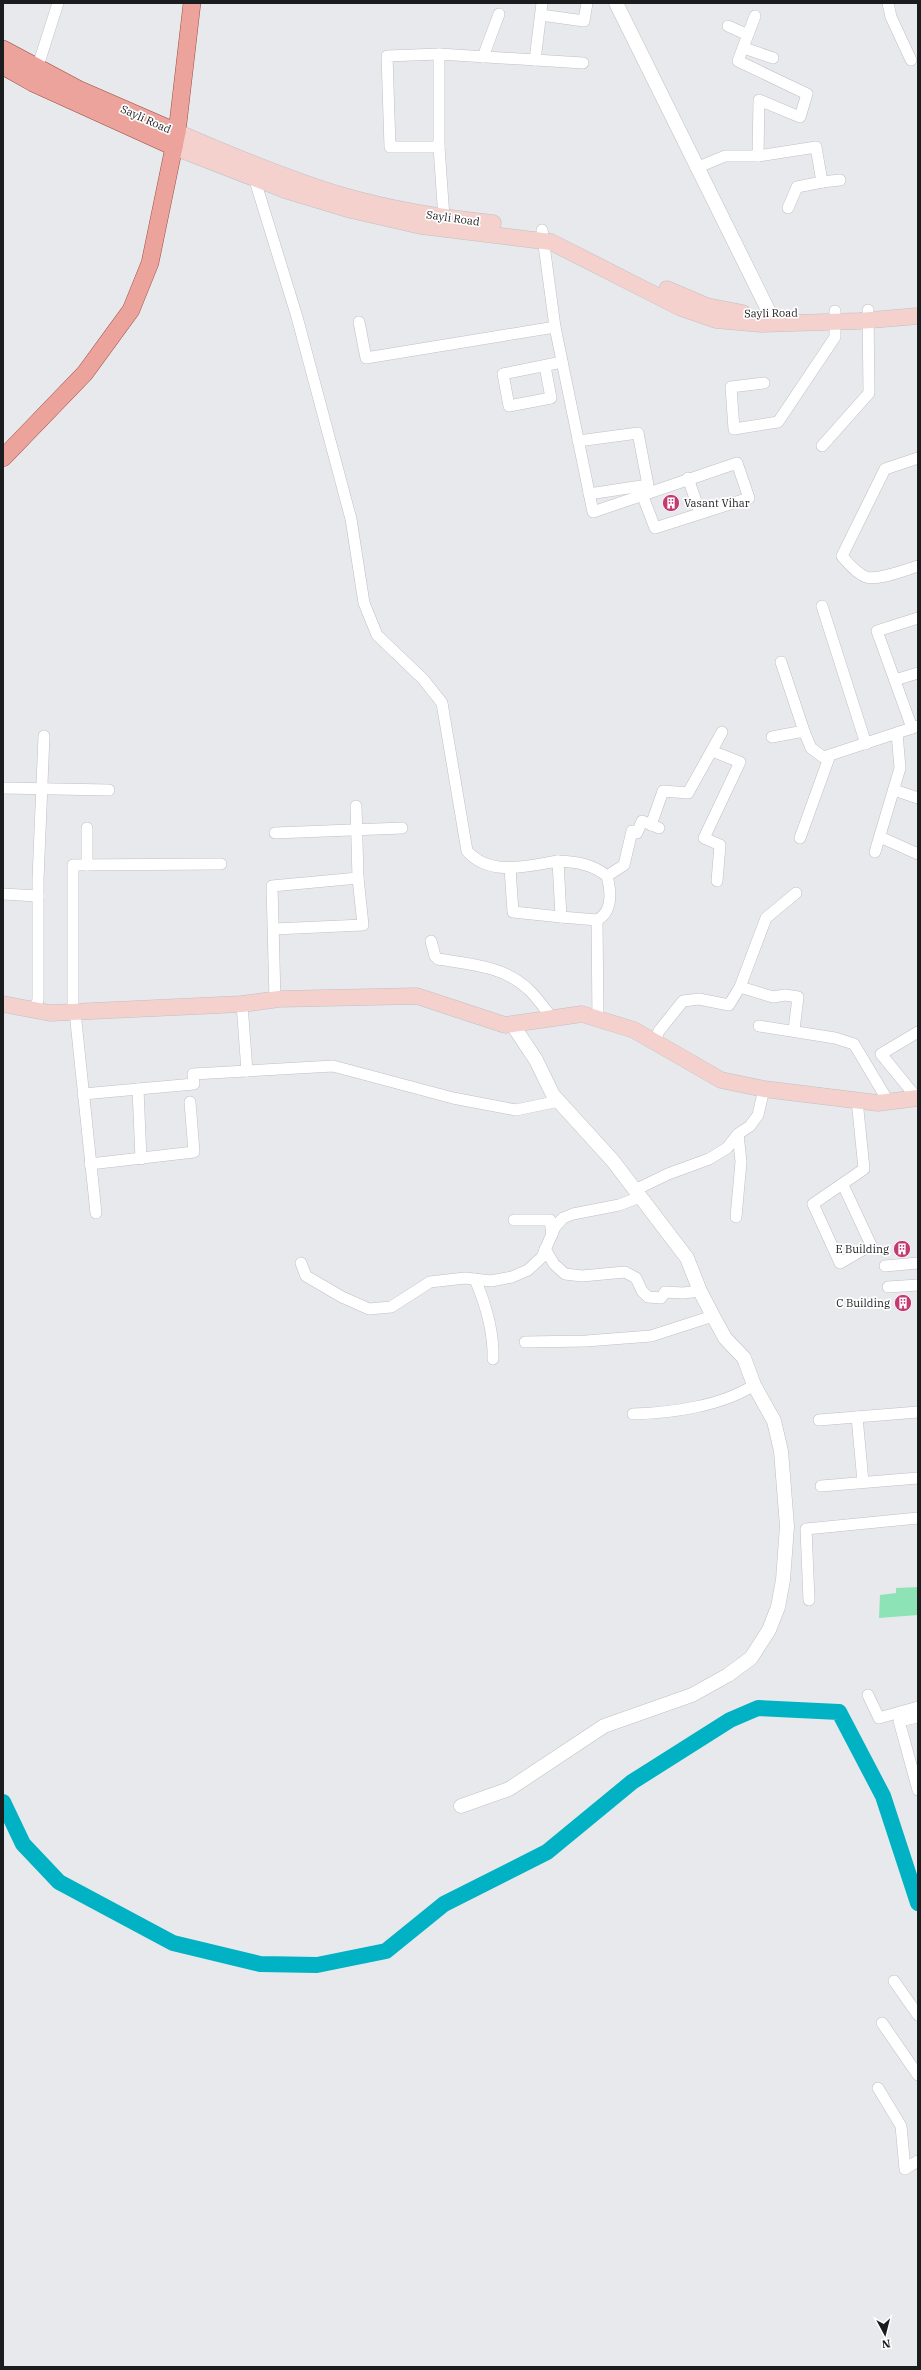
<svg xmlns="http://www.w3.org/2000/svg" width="921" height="2370" font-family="'IBM Plex Serif',serif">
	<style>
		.green { fill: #8ee3b6 }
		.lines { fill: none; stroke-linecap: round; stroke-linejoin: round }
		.river { stroke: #00b2c3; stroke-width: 16 }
		.minor-casing { stroke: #bfc0c3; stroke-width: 12 }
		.tertiary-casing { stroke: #bfc0c3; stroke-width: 15 }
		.secondary-casing { stroke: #bfc0c3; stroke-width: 17 }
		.primary-casing { stroke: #9a4c43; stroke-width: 18 }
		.minor { stroke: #fff; stroke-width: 11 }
		.tertiary { stroke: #fff; stroke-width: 14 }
		.secondary { stroke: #f5d1cd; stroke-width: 16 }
		.primary { stroke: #eca39b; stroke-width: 17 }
		.labels { text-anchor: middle; stroke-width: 3.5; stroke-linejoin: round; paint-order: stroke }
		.street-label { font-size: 11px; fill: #1b1c1d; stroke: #fff }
		.poi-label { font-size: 11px; fill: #1b1c1d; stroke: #fff; text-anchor: end }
	</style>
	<rect width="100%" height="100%" fill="#e8e9ec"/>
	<polygon class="green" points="918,1587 918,1615 879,1618 880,1595 896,1593 896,1588"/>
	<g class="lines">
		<polyline class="river" points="3,1802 23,1844 59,1882 173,1943 260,1964 317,1965 386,1951 444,1904 547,1852 632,1782 730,1720 758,1708 839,1712 883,1796 918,1903"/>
		<defs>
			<g id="minor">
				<polyline points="888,3 891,17 911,60"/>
				<polyline points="541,15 584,21 587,3"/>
				<polyline points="755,16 738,61 807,94 800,117 759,100 758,156"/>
				<polyline points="728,26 748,35"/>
				<polyline points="744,48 773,58"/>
				<polyline points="483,57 499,14"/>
				<polyline points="535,60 542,3"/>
				<polyline points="37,69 58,3"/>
				<polyline points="439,147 390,147 387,56 439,54"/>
				<polyline points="696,168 725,156 758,156 816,147 822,182 840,180"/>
				<path d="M 253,174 L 297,317 L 351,519 L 364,603 L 377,635 L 423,679 L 442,703 L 467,851 C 490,877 528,866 558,861 L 561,917 L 597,920 L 598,1019"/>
				<polyline points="788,208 797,187 822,182"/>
				<polyline points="444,218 439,147 439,54 583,63"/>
				<polyline points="542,230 555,327 593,512 737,463 749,498 655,528 642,494"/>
				<polyline points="359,322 366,358 555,327"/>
				<polyline points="545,366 551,398 509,406 503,374 562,362"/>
				<polyline points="764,383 731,387 734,429 778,422 835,337 835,311"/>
				<polyline points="578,441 638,433 648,485 589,494"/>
				<polyline points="822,446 869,393 868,310"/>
				<path d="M 918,458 L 885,469 L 842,556 C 848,563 856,573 866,577 C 878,581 905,570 918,566"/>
				<polyline points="688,478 700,513"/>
				<polyline points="822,606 866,744"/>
				<polyline points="781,662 804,731"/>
				<polyline points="895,680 918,673"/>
				<polyline points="912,728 877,631 918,618"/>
				<polyline points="772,737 804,731 811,748 823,757 830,755"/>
				<polyline points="712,751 740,762 704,838 720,845 717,881"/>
				<polyline points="3,788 109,790"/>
				<polyline points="894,790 918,798"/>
				<polyline points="651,825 663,791 688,793 722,732"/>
				<polyline points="87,828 87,865"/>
				<polyline points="275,833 402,828"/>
				<polyline points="880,837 918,854"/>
				<polyline points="800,838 830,755 918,726"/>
				<polyline points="875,852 900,768 897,733"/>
				<path d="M 558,861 C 577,862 592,864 607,876 C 611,891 613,912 597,920"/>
				<polyline points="510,868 513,912 561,917"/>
				<polyline points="607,876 624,865 632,831 637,833 642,821 659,828"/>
				<polyline points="3,894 38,896"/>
				<polyline points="274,929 363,925 358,878"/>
				<path d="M 431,941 L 435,956 L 438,959 C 469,964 504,966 528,989 C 537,997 544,1008 552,1018"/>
				<polyline points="275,999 272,886 358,878 356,806"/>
				<polyline points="242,1004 247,1071"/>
				<polyline points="34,1011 38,1000 38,879 44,736"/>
				<polyline points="73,1012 73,865 221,864"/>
				<polyline points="75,1012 96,1213"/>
				<polyline points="759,1026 835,1038 854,1044 888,1101"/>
				<polyline points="794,1030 798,997 785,995 773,997 740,987 766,918 796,893"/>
				<polyline points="655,1041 659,1031 683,1001 699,999 729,1005 740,987"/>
				<polyline points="138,1089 141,1159"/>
				<polyline points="83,1094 194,1084 193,1074 333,1066 453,1098 516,1110 559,1101"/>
				<polyline points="917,1098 881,1054 918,1032"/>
				<polyline points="90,1164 194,1152 190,1102"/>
				<polyline points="843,1185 871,1245 840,1263 813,1204 864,1169 857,1100"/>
				<polyline points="635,1190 668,1174 709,1159 727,1148 738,1134 750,1126 758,1115 764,1089"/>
				<polyline points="736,1217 741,1162 738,1134"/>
				<polyline points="514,1220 550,1220 552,1235"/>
				<polyline points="545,1249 554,1264 565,1274 582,1276 625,1272 636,1278 642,1291 648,1297 661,1298 665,1292 683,1293 700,1291"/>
				<polyline points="301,1263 306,1276 342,1297 369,1309 391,1307 430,1282 465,1278 491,1281 512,1277 528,1270 542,1257 555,1227 563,1218 573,1214 619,1205 640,1197"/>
				<polyline points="885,1266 918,1263"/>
				<path d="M 475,1279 C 486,1305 494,1331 493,1359"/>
				<polyline points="888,1287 918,1285"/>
				<polyline points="525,1342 586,1341 651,1336 713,1316"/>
				<path d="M 633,1414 C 671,1413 722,1406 754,1385"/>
				<polyline points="857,1417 863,1482"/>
				<polyline points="819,1420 918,1412"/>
				<polyline points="821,1486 918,1478"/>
				<polyline points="809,1600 806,1529 918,1518"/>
				<polyline points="868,1695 879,1718 918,1707"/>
				<polyline points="918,1717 899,1721 918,1790"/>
				<polyline points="894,1981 918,2015"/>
				<polyline points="882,2023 918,2075"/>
				<polyline points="878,2088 901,2126 905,2169 918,2161"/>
			</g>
			<g id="tertiary">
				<polyline points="616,3 770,314"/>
				<polyline points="461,1806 509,1789 604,1726 692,1695 728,1675 751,1658 769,1630 778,1607 783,1580 787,1526 781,1451 774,1421 754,1385 744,1358 725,1338 713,1316 700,1291 687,1258 613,1161 553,1095 536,1060 512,1024"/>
			</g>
			<g id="secondary">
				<path d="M 177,132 C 232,156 287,179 344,196 C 393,210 443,218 493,223"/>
				<polyline points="174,147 285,190 351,210 421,226 551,242 681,308 716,320 761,324 859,321 918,316"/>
				<polyline points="667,289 707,306 743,313"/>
				<polyline points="3,1004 50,1013 242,1004 279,999 417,996 505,1025 582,1014 634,1030 721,1080 764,1089 878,1103 918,1098"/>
			</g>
			<g id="primary">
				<polyline points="3,49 78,89 177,132"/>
				<polyline points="3,66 33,83 174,147"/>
				<polyline points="3,458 85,373 131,310 150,263 177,132 192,3"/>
			</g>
		</defs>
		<use href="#minor" class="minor-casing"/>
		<use href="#tertiary" class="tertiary-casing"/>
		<use href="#secondary" class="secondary-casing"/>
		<use href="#primary" class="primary-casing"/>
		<use href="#minor" class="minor"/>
		<use href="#tertiary" class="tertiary"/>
		<use href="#secondary" class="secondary"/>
		<use href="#primary" class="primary"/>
	</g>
	<defs>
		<symbol id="building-disc" viewBox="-11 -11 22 22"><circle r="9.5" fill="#c33972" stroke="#fff"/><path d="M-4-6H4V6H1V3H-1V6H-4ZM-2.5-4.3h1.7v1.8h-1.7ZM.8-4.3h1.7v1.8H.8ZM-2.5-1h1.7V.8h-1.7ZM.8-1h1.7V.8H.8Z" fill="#fff"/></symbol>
	</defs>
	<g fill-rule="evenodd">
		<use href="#building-disc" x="661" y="493" width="20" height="20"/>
		<use href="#building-disc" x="892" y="1239" width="20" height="20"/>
		<use href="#building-disc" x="893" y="1293" width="20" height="20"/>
	</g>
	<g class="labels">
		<g class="street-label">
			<text transform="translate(146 119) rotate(24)" y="4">Sayli Road</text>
			<text transform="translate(453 218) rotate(8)" y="4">Sayli Road</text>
			<text transform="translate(771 313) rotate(-1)" y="4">Sayli Road</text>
		</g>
		<g class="poi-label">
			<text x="684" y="507" text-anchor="start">Vasant Vihar</text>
			<text x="889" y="1253">E Building</text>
			<text x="890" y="1307">C Building</text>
		</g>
	</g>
	<rect width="921" height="2370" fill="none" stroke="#1b1c1d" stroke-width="8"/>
	<g transform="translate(885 2334) rotate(173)" stroke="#ffffff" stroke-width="3" paint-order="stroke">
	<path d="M0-3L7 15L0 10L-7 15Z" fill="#1b1c1d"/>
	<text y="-6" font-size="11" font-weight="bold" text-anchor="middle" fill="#1b1c1d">N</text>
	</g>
</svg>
